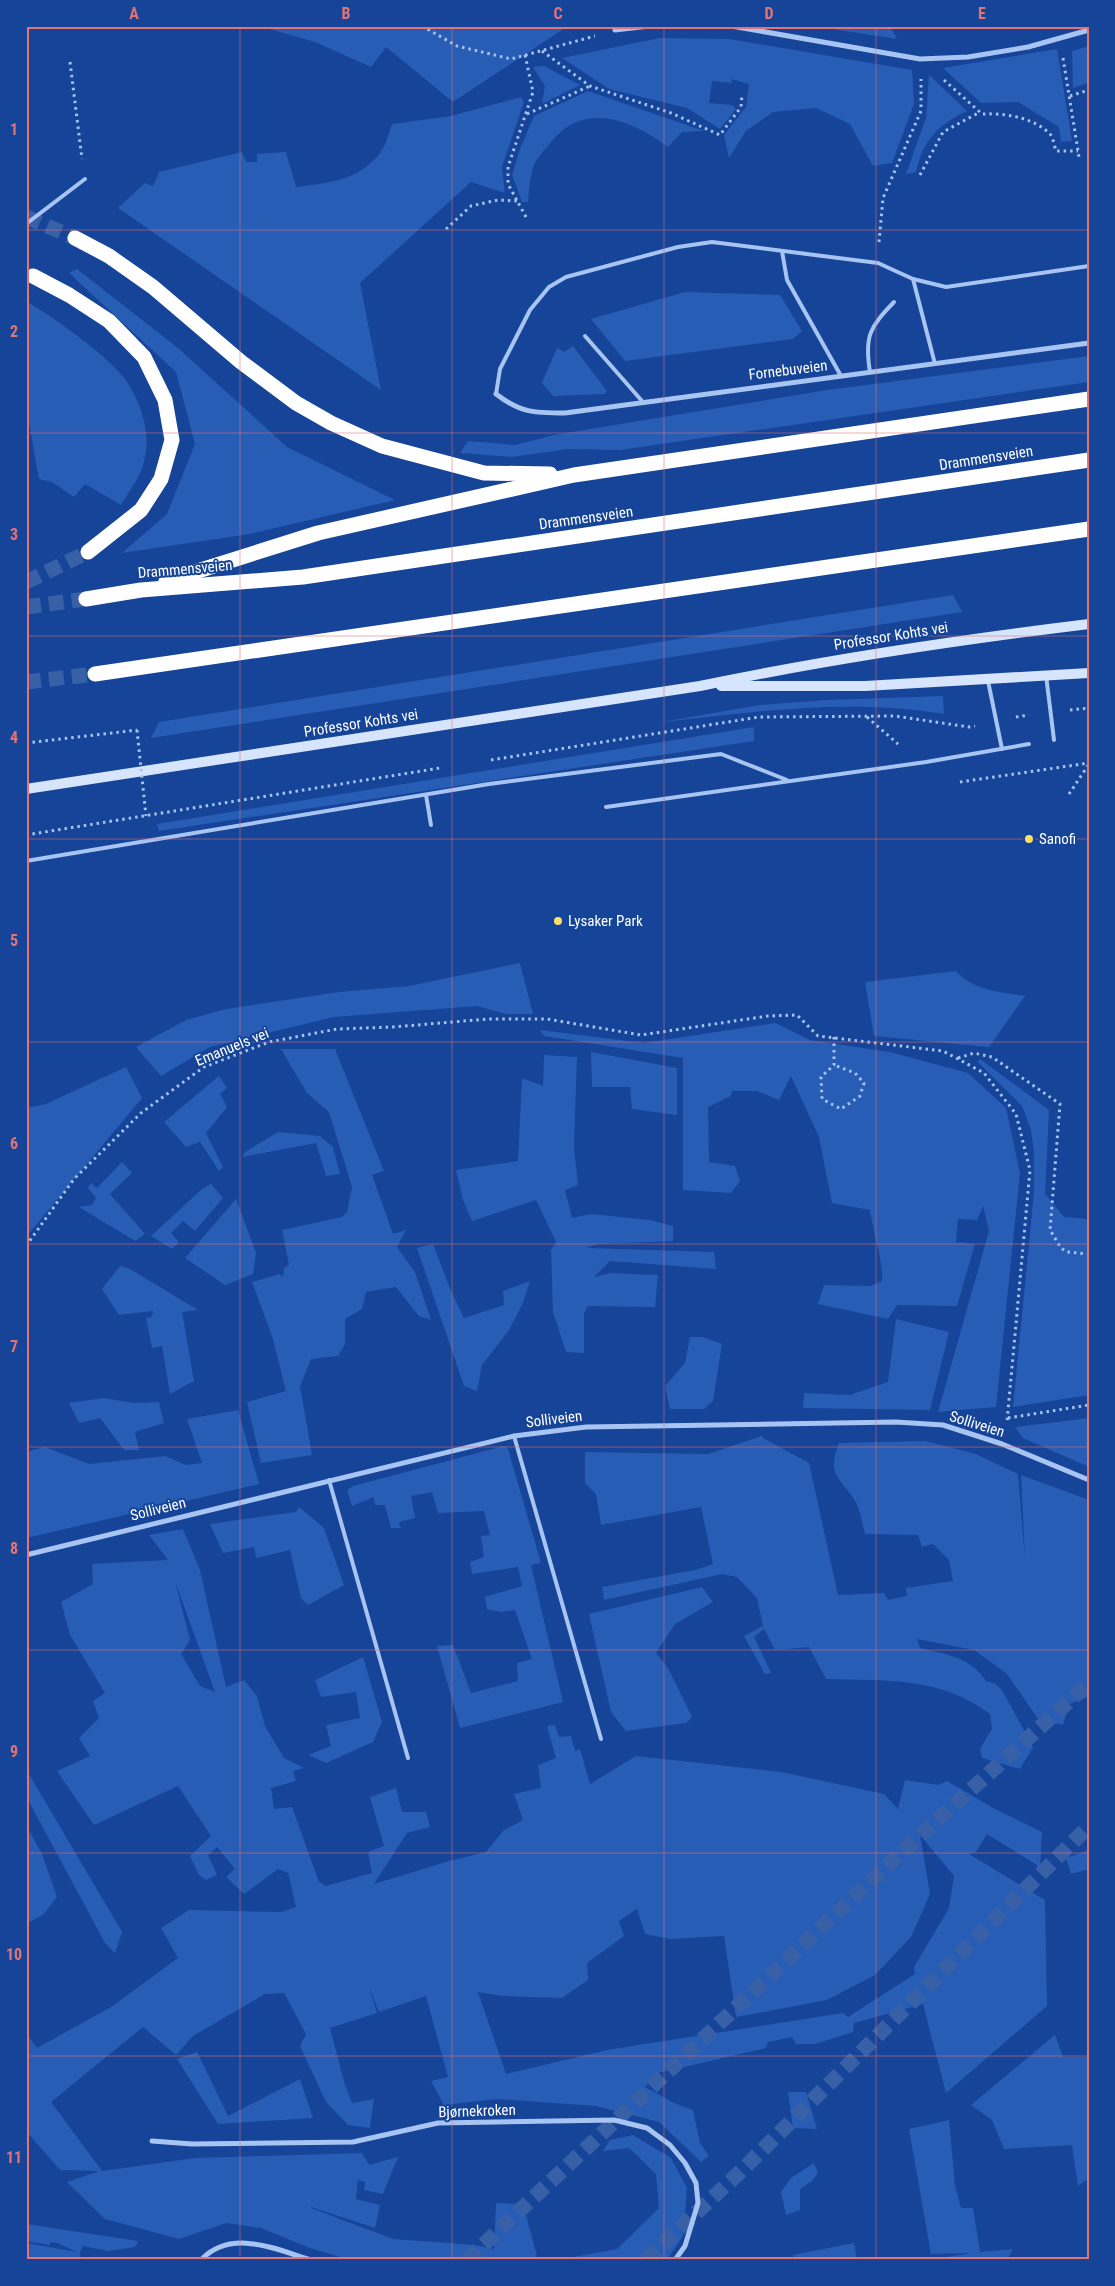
<svg xmlns="http://www.w3.org/2000/svg" width="1115" height="2286" font-family="'Roboto Condensed',sans-serif">
	<style>
		.green { fill: #285db6; fill-rule: evenodd }
		.lines { fill: none; stroke-linecap: round; stroke-linejoin: round }
		.highway-tunnel { stroke: #3860a7; stroke-width: 15; stroke-dasharray: 15 8; stroke-linecap: butt }
		.path { stroke: #a7c4f2; stroke-width: 3; stroke-dasharray: 2.5 4; stroke-linecap: butt }
		.lane { stroke: #a7c4f2; stroke-width: 4 }
		.street { stroke: #a7c4f2; stroke-width: 5 }
		.secondary { stroke: #d6e4fc; stroke-width: 10 }
		.highway { stroke: #fff; stroke-width: 15 }
		.path-bridge { stroke: #a7c4f2; stroke-width: 3; stroke-dasharray: 2.5 4; stroke-linecap: butt }
		.grid { fill: none; stroke: #e47373; stroke-width: 1; stroke-opacity: 0.55 }
		.poi-dot { fill: #ffde68; stroke: #154498; stroke-width: 2 }
		.labels { text-anchor: middle; stroke-width: 4; stroke-linejoin: round; paint-order: stroke }
		.street-label { font-size: 15px; fill: #fff; stroke: #154498 }
		.poi-label { font-size: 15px; fill: #fff; stroke: #154498; text-anchor: start }
		.neatline { fill: none; stroke: #e47373; stroke-width: 2 }
		.grid-label { font-size: 16px; text-anchor: middle; font-weight: bold; fill: #e47373 }
	</style>
	<rect width="100%" height="100%" fill="#154498"/>
	<g class="green">
		<polygon points="259,26 568,26 453,102 386,47 371,67 315,42"/>
		<polygon points="813,26 890,26 897,39"/>
		<polygon points="660,38 729,39 912,70 914,104 892,163 873,166 850,124 816,108 773,112 746,131 729,158 724,135 746,107 749,84 731,79 732,83 712,81 709,103 732,105 736,109 720,129 687,108 609,89 562,58"/>
		<polygon points="1089,46 1089,83 1073,88 1072,51"/>
		<polygon points="1057,49 1072,141 1061,142 1059,127 1018,102 981,103 943,68"/>
		<polygon points="544,66 580,85 542,104 545,86 533,67"/>
		<path d="M 929,75 L 967,111 C 939,124 923,140 916,172 L 906,174 L 926,118 Z"/>
		<path d="M 588,91 L 704,131 L 682,132 L 668,147 C 629,118 581,100 548,146 C 543,152 535,160 533,168 C 530,178 529,191 528,202 L 522,202 L 512,175 L 520,149 L 534,116 Z"/>
		<path d="M 521,97 L 524,102 L 502,167 L 505,193 L 471,182 L 360,283 L 381,390 L 118,208 L 145,183 L 153,186 L 159,172 L 242,152 L 246,162 L 257,162 L 257,154 L 286,152 L 296,187 C 327,183 359,181 380,153 C 386,145 389,133 392,124 L 451,116 Z"/>
		<polygon points="77,269 178,348 287,447 395,500 250,534 122,553 167,514 195,444 176,372 69,273"/>
		<polygon points="685,292 780,295 802,331 793,339 625,361 591,319"/>
		<path d="M 26,301 C 53,317 114,359 129,385 C 143,408 152,439 143,465 C 139,479 128,493 121,505 L 85,484 L 74,497 L 52,482 L 39,479 L 26,406 Z"/>
		<polygon points="573,346 607,391 604,394 553,396 542,383 557,348 564,352"/>
		<polygon points="1089,356 1089,382 620,450 568,449 512,457 460,453 468,441 515,445 554,435 827,390"/>
		<polygon points="953,595 962,612 151,738 159,722"/>
		<path d="M 943,696 L 944,714 C 851,698 749,712 656,723 L 760,705 L 827,700 Z"/>
		<polygon points="754,727 754,741 159,831 157,824"/>
		<polygon points="520,963 533,1014 506,1014 477,1006 334,1017 210,1047 161,1076 136,1047 186,1020 226,1009 339,992 409,986"/>
		<path d="M 956,971 C 974,991 1001,992 1025,996 L 989,1047 L 874,1036 L 865,982 Z"/>
		<path d="M 775,1023 L 810,1040 L 890,1052 L 968,1073 L 1006,1108 L 1020,1173 L 996,1407 L 938,1412 L 989,1231 L 983,1206 L 977,1220 L 958,1219 L 956,1242 L 975,1244 L 957,1306 L 897,1305 L 888,1319 L 818,1304 L 824,1285 L 871,1286 L 882,1281 C 883,1257 873,1234 870,1210 L 832,1203 L 819,1137 L 791,1076 L 779,1100 L 757,1091 L 732,1091 L 731,1096 L 708,1107 L 709,1162 L 735,1166 L 740,1181 L 731,1193 L 683,1190 L 683,1058 L 544,1036 L 540,1030 L 644,1043 Z"/>
		<polygon points="281,1049 335,1049 384,1171 372,1175 393,1234 406,1230 397,1247 415,1272 431,1320 419,1316 396,1287 366,1292 362,1309 345,1319 345,1344 338,1356 311,1359 300,1386 312,1455 261,1463 247,1402 286,1391 273,1339 252,1282 280,1274 283,1277 284,1268 289,1265 282,1230 342,1217 347,1212 352,1187 329,1112 307,1093"/>
		<polygon points="591,1052 677,1068 677,1115 632,1109 630,1087 592,1087"/>
		<polygon points="544,1055 577,1057 574,1146 578,1185 565,1190 572,1218 591,1214 650,1220 673,1226 673,1241 598,1244 586,1248 714,1252 716,1269 610,1261 594,1277 611,1273 658,1275 655,1307 588,1306 584,1313 584,1353 566,1352 553,1312 551,1250 556,1242 536,1200 472,1221 463,1200 456,1170 518,1161 522,1078 543,1086"/>
		<polygon points="980,1059 1049,1110 1045,1194 1064,1217 1089,1219 1089,1395 1013,1407 1034,1192 1034,1153 1031,1130 1022,1106 978,1062"/>
		<polygon points="126,1067 142,1098 26,1237 26,1108 46,1104"/>
		<polygon points="219,1076 227,1088 220,1094 227,1107 206,1133 223,1167 219,1171 200,1142 186,1147 164,1122"/>
		<polygon points="278,1132 320,1136 333,1147 340,1174 326,1176 316,1143 242,1157 245,1152"/>
		<polygon points="122,1162 132,1173 110,1194 145,1234 135,1241 79,1207 92,1205 96,1198 88,1188 91,1183 97,1188"/>
		<polygon points="211,1184 223,1198 195,1231 183,1221 171,1233 179,1242 172,1249 151,1236 201,1190"/>
		<polygon points="236,1199 256,1253 253,1274 225,1285 185,1258"/>
		<polygon points="433,1244 451,1291 464,1318 504,1305 503,1291 530,1281 522,1305 509,1330 482,1365 477,1391 464,1386 417,1248"/>
		<polygon points="120,1266 130,1269 198,1310 182,1312 194,1381 170,1394 162,1346 152,1348 146,1318 152,1317 153,1311 119,1315 102,1289"/>
		<polygon points="896,1319 949,1332 930,1410 803,1408 804,1393 850,1395 888,1382"/>
		<polygon points="690,1337 703,1337 722,1344 713,1401 704,1409 670,1409 665,1386 685,1363"/>
		<polygon points="103,1398 134,1403 159,1402 164,1423 135,1432 139,1450 124,1450 100,1418 79,1423 69,1403"/>
		<polygon points="238,1410 259,1484 26,1538 26,1452 45,1447 89,1464 165,1456 186,1465 202,1463 187,1419"/>
		<polygon points="1089,1418 1089,1467 1023,1438 1015,1427"/>
		<path d="M 762,1436 L 763,1438 L 809,1463 L 838,1595 L 884,1593 L 888,1600 L 907,1596 L 906,1588 L 953,1581 L 949,1560 L 933,1544 L 922,1547 L 918,1535 L 865,1534 C 862,1523 860,1508 854,1499 C 838,1475 827,1475 839,1443 L 925,1441 L 976,1454 L 1018,1474 L 1025,1559 L 1021,1475 L 1089,1500 L 1089,1697 L 1069,1704 L 1063,1725 L 1038,1719 L 1007,1674 L 974,1650 L 917,1639 L 920,1648 C 945,1654 971,1657 986,1681 L 994,1683 L 1002,1690 L 1033,1747 L 1020,1769 L 982,1758 L 980,1749 L 992,1729 L 990,1714 C 939,1676 887,1681 826,1679 L 809,1647 L 775,1650 L 764,1629 L 754,1637 L 771,1673 L 765,1674 L 744,1636 L 763,1626 L 757,1598 L 737,1577 L 722,1574 L 604,1600 L 602,1587 L 695,1570 L 713,1564 L 701,1507 L 601,1525 L 596,1494 L 585,1483 L 585,1452 L 708,1454 Z"/>
		<polygon points="504,1446 508,1449 541,1563 531,1565 563,1702 460,1728 437,1646 453,1645 471,1693 518,1681 517,1663 532,1659 515,1610 501,1612 487,1609 485,1597 522,1586 518,1567 472,1574 470,1562 484,1557 481,1536 490,1535 484,1511 438,1513 432,1492 411,1496 415,1518 399,1522 401,1528 391,1528 385,1505 375,1505 374,1497 352,1506 347,1490 353,1486"/>
		<polygon points="299,1507 324,1528 344,1585 308,1605 301,1598 290,1550 256,1558 254,1547 223,1553 210,1524 296,1512"/>
		<path d="M 183,1529 L 200,1570 L 226,1687 L 244,1680 L 257,1696 L 265,1726 L 284,1758 L 304,1768 L 293,1771 L 296,1781 L 271,1788 L 274,1809 L 292,1807 L 319,1882 L 326,1886 L 372,1873 L 368,1852 L 384,1846 L 370,1797 L 396,1788 L 402,1812 L 426,1812 L 430,1827 L 407,1833 L 374,1884 L 449,1861 L 486,1852 L 504,1830 L 523,1820 L 514,1794 L 541,1788 L 538,1765 L 556,1758 L 547,1726 L 555,1725 L 559,1737 L 571,1736 L 575,1751 L 580,1749 L 590,1784 L 636,1756 L 781,1772 L 884,1794 L 898,1809 L 905,1780 L 938,1785 L 947,1781 L 995,1809 L 1042,1832 L 1040,1867 L 987,1834 L 976,1852 L 969,1854 L 1045,1900 L 1047,2006 L 946,2093 L 923,2004 L 854,2023 L 853,2032 L 815,2044 L 796,2044 L 792,2037 L 768,2042 L 766,2048 L 658,2073 L 645,2087 L 674,2103 L 693,2110 L 700,2143 L 709,2156 L 701,2162 L 659,2122 L 596,2106 L 498,2099 L 444,2105 L 431,2081 L 448,2077 L 426,1996 L 379,2012 L 369,1987 L 377,2013 L 330,2028 L 345,2085 L 352,2103 L 374,2099 L 370,2128 L 348,2125 L 326,2102 L 300,2046 L 306,2034 L 284,1993 L 265,1994 L 193,2036 L 176,2055 L 143,2027 L 51,2102 L 102,2171 L 195,2158 L 362,2153 L 369,2165 L 398,2157 L 383,2194 L 364,2190 L 365,2182 L 358,2180 L 356,2199 L 380,2205 L 375,2228 L 311,2207 L 311,2208 L 393,2239 L 475,2245 L 494,2249 L 496,2203 L 523,2204 L 538,2260 L 350,2260 L 310,2248 L 261,2228 L 226,2223 L 179,2239 L 105,2219 L 67,2182 L 100,2171 L 60,2170 L 26,2131 L 26,2033 L 37,2048 L 111,2007 L 178,1958 L 161,1928 L 189,1910 L 281,1912 L 296,1907 L 288,1873 L 278,1869 L 244,1894 L 226,1877 L 235,1869 L 217,1847 L 208,1855 L 217,1875 L 206,1880 L 199,1875 L 190,1856 L 211,1836 L 178,1786 L 94,1825 L 57,1771 L 90,1756 L 79,1738 L 99,1718 L 93,1701 L 105,1693 L 70,1635 L 61,1602 L 93,1584 L 92,1564 L 168,1560 L 149,1535 ZM 175,1581 L 215,1692 L 200,1686 L 181,1654 L 190,1640 ZM 920,1835 L 954,1876 L 949,1908 L 914,1967 L 915,1974 L 848,2017 L 843,2013 L 607,2050 L 506,2074 L 478,1992 L 503,1996 L 562,1998 L 588,1980 L 587,1963 L 624,1936 L 619,1921 L 637,1909 L 645,1934 L 671,1939 L 724,1936 L 736,2017 L 827,2000 L 875,1975 L 911,1937 L 930,1894 Z"/>
		<polygon points="702,1587 713,1602 675,1624 656,1653 669,1670 692,1717 686,1723 626,1731 611,1712 589,1614"/>
		<polygon points="363,1657 382,1722 373,1742 326,1763 308,1755 331,1746 326,1725 360,1718 356,1692 321,1697 315,1680"/>
		<polygon points="26,1769 122,1932 115,1953 105,1943 26,1796"/>
		<polygon points="26,1825 42,1854 57,1897 44,1914 26,1924"/>
		<polygon points="1089,1850 1089,1869 1071,1874 1066,1858"/>
		<polygon points="1055,2035 1063,2057 1089,2057 1089,2178 1078,2186 1072,2145 1004,2149 992,2120 971,2105"/>
		<polygon points="197,2052 228,2116 300,2079 313,2118 218,2124 177,2059"/>
		<polygon points="788,2092 806,2092 817,2129 793,2128"/>
		<polygon points="949,2120 955,2185 961,2208 973,2208 980,2252 1013,2249 1007,2260 925,2260 972,2253 931,2254 909,2129"/>
		<polygon points="633,2135 671,2158 687,2188 683,2236 667,2260 557,2260 617,2249 659,2208 656,2174 629,2148 603,2151 610,2140"/>
		<polygon points="814,2163 818,2173 812,2181 800,2189 800,2210 786,2215 781,2192 791,2178"/>
		<polygon points="26,2224 138,2241 135,2247 108,2251 83,2246 80,2253 81,2260 26,2259 26,2243 77,2252 57,2243 50,2242 50,2245 26,2241"/>
		<polygon points="854,2243 857,2260 794,2260 793,2255"/>
	</g>
	<g class="lines">
		<g class="highway-tunnel">
			<polyline points="26,217 75,238"/>
			<polyline points="26,582 88,552"/>
			<polyline points="26,607 86,599"/>
			<polyline points="26,682 95,674"/>
			<polyline points="467,2260 901,1853 1089,1683"/>
			<polyline points="646,2260 740,2172 1089,1826"/>
		</g>
		<g class="path">
			<polyline points="422,26 457,46 511,59 595,36"/>
			<polyline points="542,51 590,86 671,113 720,135 741,107 742,94"/>
			<polyline points="525,55 533,92 508,167 508,184 526,217"/>
			<polyline points="1063,58 1079,157"/>
			<polyline points="70,62 82,159"/>
			<path d="M 944,80 L 982,114 C 1004,113 1032,117 1049,133 C 1053,136 1054,145 1056,151 L 1078,151"/>
			<polyline points="1070,96 1089,90"/>
			<polyline points="527,114 590,86"/>
			<polyline points="920,175 943,132 980,112"/>
			<polyline points="446,229 471,206 498,200 517,201"/>
			<polyline points="879,242 883,198 921,111 921,79"/>
			<polyline points="1070,710 1089,708"/>
			<polyline points="867,717 898,744"/>
			<polyline points="1016,717 1029,715"/>
			<polyline points="26,743 137,730"/>
			<polyline points="491,760 759,717 895,716 969,727 975,726"/>
			<polyline points="960,782 1089,763"/>
			<polyline points="1069,794 1089,764"/>
			<polyline points="26,835 440,768"/>
			<polyline points="834,1037 834,1065 821,1077 822,1099 841,1109 860,1096 864,1083 855,1073 834,1065"/>
			<polyline points="958,1058 974,1053 992,1057 1060,1104 1050,1230 1061,1248 1067,1252 1089,1254"/>
			<polyline points="26,1246 74,1179 141,1113 204,1067 269,1042 337,1029 393,1027 488,1019 547,1019 641,1035 768,1016 797,1015 818,1036 943,1051 984,1073 1016,1114 1030,1170 1007,1422"/>
			<polyline points="1008,1418 1089,1405"/>
		</g>
		<g class="lane">
			<polyline points="26,224 85,179"/>
			<polyline points="782,251 787,280 841,376"/>
			<polyline points="913,279 935,364"/>
			<polyline points="585,336 642,401"/>
			<path d="M 870,372 C 864,336 870,327 894,302"/>
			<polyline points="496,394 500,369 530,310 549,287 566,277 678,247 712,242 878,263 913,279 946,287 1089,266"/>
			<polyline points="1046,675 1054,740"/>
			<polyline points="988,681 1002,749"/>
			<polyline points="426,795 431,825"/>
			<polyline points="606,807 926,762 1029,744"/>
			<polyline points="26,861 489,784 721,754 787,780"/>
			<polyline points="514,1436 601,1739"/>
			<polyline points="329,1480 408,1758"/>
		</g>
		<g class="street">
			<polyline points="615,26 615,30 649,26"/>
			<polyline points="731,26 920,59 968,57 1028,47 1089,30"/>
			<path d="M 496,394 C 521,413 534,413 565,413 L 1089,343"/>
			<polyline points="26,1555 514,1436 586,1427 896,1422 943,1425 1002,1444 1089,1480"/>
			<polyline points="152,2141 192,2144 353,2142 438,2123 614,2120 647,2128 670,2145 685,2163 696,2183 698,2203 685,2246 675,2260"/>
			<path d="M 201,2260 C 231,2228 275,2249 311,2260"/>
		</g>
		<g class="secondary">
			<polyline points="721,686 865,686 1089,673"/>
			<path d="M 26,789 L 700,686 C 829,659 958,640 1089,624"/>
		</g>
		<g class="highway">
			<polyline points="75,238 109,256 153,287 241,362 296,403 331,423 382,446 484,473 550,474"/>
			<polyline points="33,276 69,295 109,321 144,357 165,400 172,440 161,479 141,510 88,552"/>
			<polyline points="166,581 318,533 574,475 1089,399"/>
			<polyline points="86,599 141,590 303,577 1089,460"/>
			<polyline points="95,674 1089,529"/>
		</g>
		<polyline class="path-bridge" points="137,730 146,816"/>
	</g>
	<path class="grid" d="M 240,26 L 240,2260M 452,26 L 452,2260M 664,26 L 664,2260M 876,26 L 876,2260M 26,230 L 1089,230M 26,433 L 1089,433M 26,636 L 1089,636M 26,839 L 1089,839M 26,1042 L 1089,1042M 26,1244 L 1089,1244M 26,1447 L 1089,1447M 26,1650 L 1089,1650M 26,1853 L 1089,1853M 26,2056 L 1089,2056"/>
	<g class="poi-dot">
		<circle cx="1029" cy="839" r="5"/>
		<circle cx="558" cy="921" r="5"/>
	</g>
	<g class="labels">
		<g class="street-label">
			<text transform="translate(788 370) rotate(-7)" y="5">Fornebuveien</text>
			<text transform="translate(986 458) rotate(-9)" y="5">Drammensveien</text>
			<text transform="translate(586 518) rotate(-8)" y="5">Drammensveien</text>
			<text transform="translate(185 569) rotate(-5)" y="5">Drammensveien</text>
			<text transform="translate(891 636) rotate(-9)" y="5">Professor Kohts vei</text>
			<text transform="translate(361 723) rotate(-9)" y="5">Professor Kohts vei</text>
			<text transform="translate(232 1047) rotate(-22)" y="5">Emanuels vei</text>
			<text transform="translate(554 1419) rotate(-7)" y="5">Solliveien</text>
			<text transform="translate(977 1424) rotate(17)" y="5">Solliveien</text>
			<text transform="translate(158 1509) rotate(-14)" y="5">Solliveien</text>
			<text transform="translate(477 2111) rotate(-2)" y="5">Bjørnekroken</text>
		</g>
		<g class="poi-label">
			<text x="1039" y="844">Sanofi</text>
			<text x="568" y="926">Lysaker Park</text>
		</g>
	</g>
	<rect width="1115" height="2286" fill="none" stroke="#154498" stroke-width="55"/>
	<rect x="28" y="28" width="1060" height="2230" class="neatline"/>
	<g class="grid-label">
		<text x="134" y="19">A</text>
		<text x="346" y="19">B</text>
		<text x="558" y="19">C</text>
		<text x="769" y="19">D</text>
		<text x="982" y="19">E</text>
		<text x="14" y="135">1</text>
		<text x="14" y="337">2</text>
		<text x="14" y="540">3</text>
		<text x="14" y="743">4</text>
		<text x="14" y="946">5</text>
		<text x="14" y="1149">6</text>
		<text x="14" y="1352">7</text>
		<text x="14" y="1554">8</text>
		<text x="14" y="1757">9</text>
		<text x="14" y="1960">10</text>
		<text x="14" y="2163">11</text>
	</g>
</svg>
